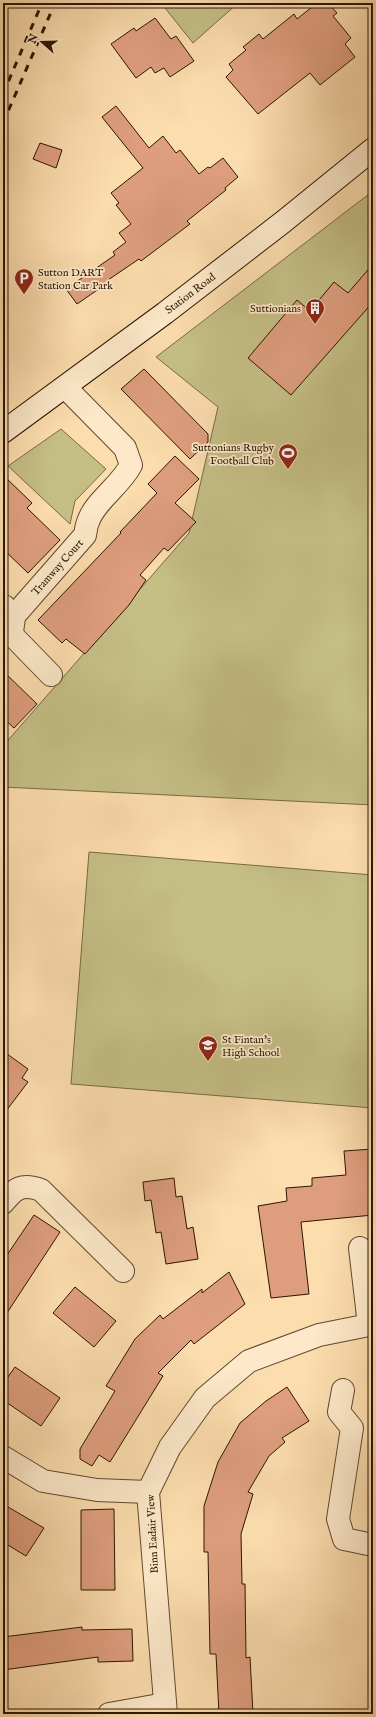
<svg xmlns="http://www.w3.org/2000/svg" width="376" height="1717" font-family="'IM FELL English',serif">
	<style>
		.green { fill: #c5bf86; stroke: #786a44 }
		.building { fill: #de9e7e; stroke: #2c1603 }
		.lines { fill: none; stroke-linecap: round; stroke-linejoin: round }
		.street-casing { stroke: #60482e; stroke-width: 24 }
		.secondary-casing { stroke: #2c1603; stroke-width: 24 }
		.street { stroke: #fde9ca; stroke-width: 22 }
		.secondary { stroke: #fde9ca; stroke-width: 22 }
		.rail { stroke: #2c1603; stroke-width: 3; stroke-dasharray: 7 7; stroke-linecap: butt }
		.labels { text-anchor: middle; stroke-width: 3.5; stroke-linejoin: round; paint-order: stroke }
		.poi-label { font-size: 11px; fill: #2c1603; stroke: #fde9ca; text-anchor: start }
		.street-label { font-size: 11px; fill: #2c1603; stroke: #fde9ca }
	</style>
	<rect width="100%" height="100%" fill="#fcddae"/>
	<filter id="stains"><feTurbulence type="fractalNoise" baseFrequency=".005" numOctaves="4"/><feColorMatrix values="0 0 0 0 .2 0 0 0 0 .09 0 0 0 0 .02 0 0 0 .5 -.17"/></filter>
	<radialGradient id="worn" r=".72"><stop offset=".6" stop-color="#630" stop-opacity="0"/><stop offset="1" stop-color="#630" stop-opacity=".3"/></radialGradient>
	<g class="green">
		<polygon points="161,3 238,3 193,43"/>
		<polygon points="373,191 373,805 3,787 3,746 189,533 218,407 156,357"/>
		<polygon points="61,429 106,469 75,501 70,524 8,466"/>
		<polygon points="89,852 373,875 373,1108 71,1084"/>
	</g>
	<g class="building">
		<polygon points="317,3 328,3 337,13 333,16 351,38 345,44 355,57 320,85 310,73 258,114 226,77 233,70 229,64 246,50 243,47 259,34 263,39 294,14 297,19"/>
		<polygon points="155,18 171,39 176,36 194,61 170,77 164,68 155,73 151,67 136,78 111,44 134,28 136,31"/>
		<polygon points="116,106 149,148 163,136 176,153 180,150 199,174 208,167 210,168 223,158 238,177 225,188 226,190 187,221 190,224 141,261 139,259 108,280 109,282 77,304 66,289 115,255 113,252 126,242 119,233 131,224 116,205 119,203 111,193 143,168 102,117"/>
		<polygon points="40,143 62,150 56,168 33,159"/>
		<polygon points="373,264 373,302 291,395 248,358 297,300 310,311 334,282 348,293"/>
		<polygon points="144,369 208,434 208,442 190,459 121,389"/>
		<polygon points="175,456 199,479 175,503 196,522 168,551 164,548 140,575 146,580 129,605 85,654 66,639 62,643 38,620 121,533 120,532 157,493 148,484"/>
		<polygon points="3,475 32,503 27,508 60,540 28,573 3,549"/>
		<polygon points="3,671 37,704 14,728 3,718"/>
		<polygon points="3,1051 28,1069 22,1078 28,1082 3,1115"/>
		<polygon points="373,1149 373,1215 301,1222 309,1294 271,1298 258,1206 287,1201 286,1188 312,1186 312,1178 346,1175 344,1151"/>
		<polygon points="174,1178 176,1197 182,1196 187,1229 193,1227 198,1259 166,1264 161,1232 156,1233 151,1200 145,1201 143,1182"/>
		<polygon points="34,1215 60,1232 3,1319 3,1261"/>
		<polygon points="229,1272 245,1304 194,1344 191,1340 158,1373 163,1376 110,1462 99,1455 92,1466 80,1459 80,1449 115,1391 106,1386 135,1339 160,1315 163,1319 202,1289 202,1293"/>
		<polygon points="75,1287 116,1321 94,1347 53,1313"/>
		<polygon points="15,1367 60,1398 41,1426 3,1400 3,1384"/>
		<polygon points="287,1387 309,1421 282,1438 285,1442 269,1456 248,1492 253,1494 241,1534 242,1584 245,1584 246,1658 250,1657 253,1714 219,1714 216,1654 210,1654 208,1552 204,1552 204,1506 218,1462 240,1423 266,1401"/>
		<polygon points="3,1504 44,1528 26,1556 3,1542"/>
		<polygon points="114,1509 115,1590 81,1590 81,1510"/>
		<polygon points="82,1627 82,1630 132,1629 133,1661 98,1662 98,1657 3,1670 3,1637"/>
	</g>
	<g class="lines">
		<defs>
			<g id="street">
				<path d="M 4,606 L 14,616 C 14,623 11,629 13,636 L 51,675"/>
				<path d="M 14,616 L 85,535 C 86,531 86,526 88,522 C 94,502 121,485 131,465 L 125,448 L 65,387"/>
				<path d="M 3,1203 C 15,1188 22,1183 41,1190 L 123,1271"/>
				<polyline points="360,1248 369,1325"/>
				<polyline points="343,1390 339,1412 352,1428 338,1519 344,1539 373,1545"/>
				<polyline points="3,1457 43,1481 97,1490 148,1492"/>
				<polyline points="109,1714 165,1704"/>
				<polyline points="166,1714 148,1492 170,1447 205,1398 249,1361 319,1335 369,1325 373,1325"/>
			</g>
			<polyline id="secondary" points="3,432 165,313 283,222 373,149"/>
		</defs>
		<use href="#street" class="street-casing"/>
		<use href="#secondary" class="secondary-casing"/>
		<use href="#street" class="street"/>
		<use href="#secondary" class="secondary"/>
		<g class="rail">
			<polyline points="3,94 42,3"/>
			<polyline points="3,123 55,3"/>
		</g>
	</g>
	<defs>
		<symbol id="parking-pin" viewBox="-11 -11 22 30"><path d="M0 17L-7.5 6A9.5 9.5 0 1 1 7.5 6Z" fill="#8f2418" stroke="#fde9ca"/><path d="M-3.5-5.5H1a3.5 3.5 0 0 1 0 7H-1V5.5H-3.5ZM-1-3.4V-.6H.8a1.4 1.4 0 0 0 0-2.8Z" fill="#fff"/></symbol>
		<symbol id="building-pin" viewBox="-11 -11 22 30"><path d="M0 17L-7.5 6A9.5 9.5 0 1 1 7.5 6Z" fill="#8f2418" stroke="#fde9ca"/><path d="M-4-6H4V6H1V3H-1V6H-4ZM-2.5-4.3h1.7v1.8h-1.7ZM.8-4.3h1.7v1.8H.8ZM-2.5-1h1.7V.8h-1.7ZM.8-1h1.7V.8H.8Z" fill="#fff"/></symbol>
		<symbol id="stadium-pin" viewBox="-11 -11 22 30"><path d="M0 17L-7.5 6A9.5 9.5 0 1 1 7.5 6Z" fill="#8f2418" stroke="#fde9ca"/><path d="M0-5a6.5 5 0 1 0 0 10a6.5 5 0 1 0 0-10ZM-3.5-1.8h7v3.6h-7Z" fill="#fff"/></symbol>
		<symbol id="school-pin" viewBox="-11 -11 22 30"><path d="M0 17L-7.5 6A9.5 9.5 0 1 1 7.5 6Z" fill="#8f2418" stroke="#fde9ca"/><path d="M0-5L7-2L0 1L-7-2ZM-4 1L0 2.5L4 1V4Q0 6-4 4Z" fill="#fff"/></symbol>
	</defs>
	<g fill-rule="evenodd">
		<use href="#parking-pin" x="13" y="267" width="22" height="30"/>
		<use href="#building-pin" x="304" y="297" width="22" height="30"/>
		<use href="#stadium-pin" x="277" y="442" width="22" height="30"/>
		<use href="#school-pin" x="197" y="1034" width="22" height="30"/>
	</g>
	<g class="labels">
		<g class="poi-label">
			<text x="38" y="276">Sutton DART<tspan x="38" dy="13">Station Car Park</tspan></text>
			<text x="301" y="312" text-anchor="end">Suttionians</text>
			<text x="274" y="451" text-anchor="end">Suttonians Rugby<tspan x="274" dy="13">Football Club</tspan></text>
			<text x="222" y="1043">St Fintan's<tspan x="222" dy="13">High School</tspan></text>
		</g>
		<g class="street-label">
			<text transform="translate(190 293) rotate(-37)" y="4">Station Road</text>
			<text transform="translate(57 567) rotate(-48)" y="4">Tramway Court</text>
			<text transform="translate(152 1534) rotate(-93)" y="4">Binn Eadair View</text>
		</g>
	</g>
	<rect width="376" height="1717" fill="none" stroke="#fcddae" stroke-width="16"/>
	<rect x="4" y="4" width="368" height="1709" fill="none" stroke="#2c1603" stroke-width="2"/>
	<rect x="8" y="8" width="360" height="1701" fill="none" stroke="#2c1603"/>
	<g transform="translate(42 42) rotate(290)" stroke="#fde9ca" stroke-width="3" paint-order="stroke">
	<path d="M0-3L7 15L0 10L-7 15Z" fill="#2c1603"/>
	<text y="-6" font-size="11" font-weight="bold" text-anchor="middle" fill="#2c1603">N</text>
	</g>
	<rect width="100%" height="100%" filter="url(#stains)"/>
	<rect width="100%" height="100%" fill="url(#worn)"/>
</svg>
